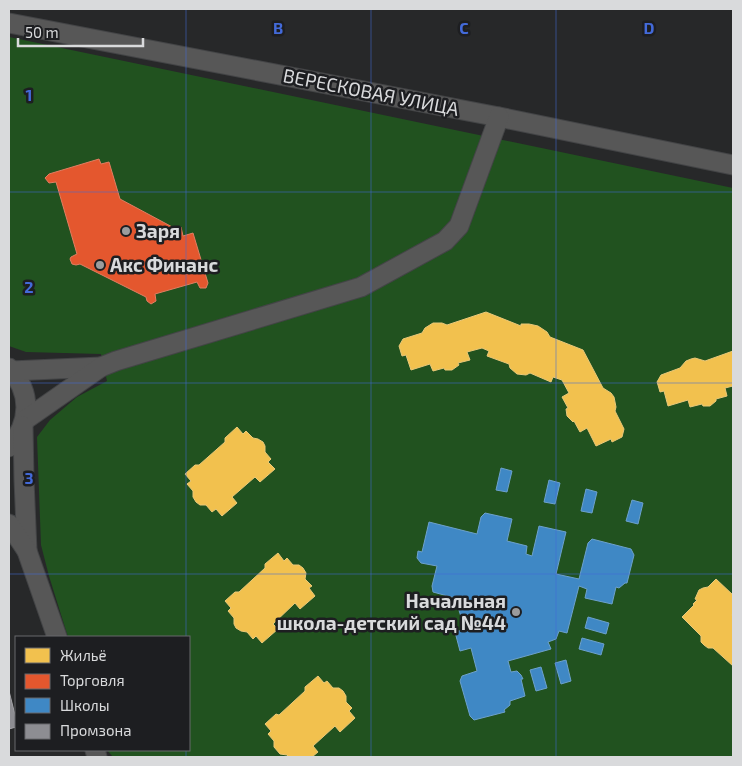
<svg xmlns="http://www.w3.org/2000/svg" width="742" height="766" font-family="'Exo 2',sans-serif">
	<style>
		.green { fill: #21521f }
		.homes { fill: #f2c14e; stroke: #eac879 }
		.shops { fill: #e4572e; stroke: #e17e62 }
		.schools { fill: #3f88c5; stroke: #6da1cc }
		.industry { fill: #8d8d92; stroke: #a4a4a8 }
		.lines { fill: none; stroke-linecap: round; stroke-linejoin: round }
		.minor-casing { stroke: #434446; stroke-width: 21 }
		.minor { stroke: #575757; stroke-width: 19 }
		.grid { fill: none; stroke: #436ad9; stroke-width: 1; stroke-opacity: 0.55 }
		.poi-dot { fill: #9b9c9d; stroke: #1d1e21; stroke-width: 2 }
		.labels { text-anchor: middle; stroke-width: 5; stroke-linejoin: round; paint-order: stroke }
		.street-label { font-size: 19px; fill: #d9dadc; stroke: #1d1e21 }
		.poi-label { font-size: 19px; font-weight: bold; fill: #d9dadc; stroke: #1d1e21; text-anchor: start }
		.grid-label { font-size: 16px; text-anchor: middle; font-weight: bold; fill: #436ad9; stroke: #1d1e21; stroke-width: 5; stroke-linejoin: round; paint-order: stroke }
	</style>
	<rect width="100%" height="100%" fill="#272829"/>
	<polygon class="green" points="9,37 733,188 733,757 113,757 107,750 189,750 189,637 68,637 49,576 41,545 37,437 50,420 77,397 107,381 101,354 26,352 9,346"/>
	<g class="homes">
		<polygon points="486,312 521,326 521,324 529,324 538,326 547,332 550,337 583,350 603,388 611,393 614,397 616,407 615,411 624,429 622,437 612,442 611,439 596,446 587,428 580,432 574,421 573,422 567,416 566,409 568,408 562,397 569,393 562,380 553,377 551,382 530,373 526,375 517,374 510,368 509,364 487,356 489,351 482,348 467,352 470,360 458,363 459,365 452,370 445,370 444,368 433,371 430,364 411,370 406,355 402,356 399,346 403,339 422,333 425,328 433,323 442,323 447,325"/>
		<polygon points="733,351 733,386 725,388 727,396 716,399 716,401 710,406 703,406 702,404 690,407 688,400 668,406 664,391 660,392 658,385 657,382 661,375 680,368 686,361 691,359 695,358 705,361"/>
		<polygon points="237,427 243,434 246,431 253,438 258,439 263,442 265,446 265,452 271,459 268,462 275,469 260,482 255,477 232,497 237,503 222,516 216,509 212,512 206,505 200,505 196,502 193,497 193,491 187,484 191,481 185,474 195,465 199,465 225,442 225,438"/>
		<polygon points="278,553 284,561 287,558 293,565 299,565 303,568 306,573 305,579 312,586 309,588 315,596 300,609 295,603 273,624 278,629 262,643 256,636 253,639 247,632 241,631 236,628 234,624 234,618 228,611 231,608 225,601 235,592 239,592 265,568 265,564"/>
		<polygon points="716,579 733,595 733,613 732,615 733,617 733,666 713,648 708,648 704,645 701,642 701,636 682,617 694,605 693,604 697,600 695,599 699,590 703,588 708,587"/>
		<polygon points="318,676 324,683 327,681 333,688 339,688 343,691 346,696 346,702 352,708 349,711 355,718 340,732 335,726 313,746 318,752 312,757 289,757 287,755 280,754 274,747 274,741 268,734 271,731 265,724 276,714 279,715 305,691 305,687"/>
	</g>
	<polygon class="shops" points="99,159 101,164 109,162 120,199 176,229 181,227 183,236 193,233 208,283 206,288 200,288 197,282 155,294 156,301 151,304 147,301 146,297 80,264 76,265 72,264 70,259 71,257 77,254 56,182 49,183 45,178 49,174"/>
	<g class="schools">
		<polygon points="501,468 512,471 507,492 496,490"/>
		<polygon points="549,480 560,483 555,504 544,502"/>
		<polygon points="586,489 597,492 592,513 581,511"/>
		<polygon points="632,500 643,503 638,524 626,521"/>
		<polygon points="485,513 512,519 507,541 527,546 526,554 532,556 539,526 566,532 556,574 579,579 588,543 592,539 631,549 634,555 627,583 625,583 619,588 616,587 612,604 585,598 587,589 579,586 567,633 559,631 556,639 548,642 551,649 508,661 511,672 517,671 521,675 523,679 521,679 525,696 510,701 510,705 504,710 505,712 474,720 470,716 460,681 462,676 477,671 471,648 460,651 455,632 465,629 455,598 433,592 432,586 437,566 421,563 417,558 418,551 422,552 429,522 477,534 481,517"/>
		<polygon points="588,617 609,623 606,634 585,628"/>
		<polygon points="582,638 604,644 601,655 579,649"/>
		<polygon points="566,660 571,681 561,684 555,663"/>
		<polygon points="541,667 547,688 536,691 530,670"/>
	</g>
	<polygon class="industry" points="9,691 16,719 16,727 9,729"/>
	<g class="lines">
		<defs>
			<g id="minor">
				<polyline points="9,23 499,117 733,165"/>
				<path d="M 9,368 C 32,392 31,423 9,447"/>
				<polyline points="11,371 101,367"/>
				<polyline points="25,420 101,367 116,361 361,287 445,241 459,226 499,117"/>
				<polyline points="23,426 24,480 27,551"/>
				<polyline points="9,524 27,551 57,637"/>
				<polyline points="95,750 97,757"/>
			</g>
		</defs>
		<use href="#minor" class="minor-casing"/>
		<use href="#minor" class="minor"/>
	</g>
	<path class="grid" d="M 186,9 L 186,637M 371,9 L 371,757M 556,9 L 556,757M 9,192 L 733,192M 9,383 L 733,383M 9,574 L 733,574M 186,750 L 186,757"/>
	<g class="poi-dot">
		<circle cx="126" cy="231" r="5"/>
		<circle cx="100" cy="265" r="5"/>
		<circle cx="516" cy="612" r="5"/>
	</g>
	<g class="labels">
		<g class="street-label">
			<text transform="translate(371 92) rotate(11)" y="7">ВЕРЕСКОВАЯ УЛИЦА</text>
		</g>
		<g class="poi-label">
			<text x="136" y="238">Заря</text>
			<text x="110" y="272">Акс Финанс</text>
			<text x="506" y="608" text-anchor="end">Начальная<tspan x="506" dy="22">школа-детский сад №44</tspan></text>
		</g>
	</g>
	<g class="grid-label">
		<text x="278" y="34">B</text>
		<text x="464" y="34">C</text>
		<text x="649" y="34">D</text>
		<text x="29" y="101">1</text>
		<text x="29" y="293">2</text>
		<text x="29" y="484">3</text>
	</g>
	<rect width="742" height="766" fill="none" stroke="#d9dadc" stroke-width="20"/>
	<rect x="15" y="636" width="175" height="115" fill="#1d1e21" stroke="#68696c"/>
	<rect x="25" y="648" width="25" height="15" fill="#f2c14e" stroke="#68696c"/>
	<text x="60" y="661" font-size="15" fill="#d9dadc">Жильё</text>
	<rect x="25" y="674" width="25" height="15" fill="#e4572e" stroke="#68696c"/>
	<text x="60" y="686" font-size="15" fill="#d9dadc">Торговля</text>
	<rect x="25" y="698" width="25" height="15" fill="#3f88c5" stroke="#68696c"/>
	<text x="60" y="711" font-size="15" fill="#d9dadc">Школы</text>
	<rect x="25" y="724" width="25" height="15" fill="#8d8d92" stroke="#68696c"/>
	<text x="60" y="736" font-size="15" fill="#d9dadc">Промзона</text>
	<path d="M18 38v8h125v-8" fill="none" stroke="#d9dadc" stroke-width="2.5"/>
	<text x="25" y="38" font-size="15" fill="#d9dadc" stroke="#1d1e21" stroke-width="4" paint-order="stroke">50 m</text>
</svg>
